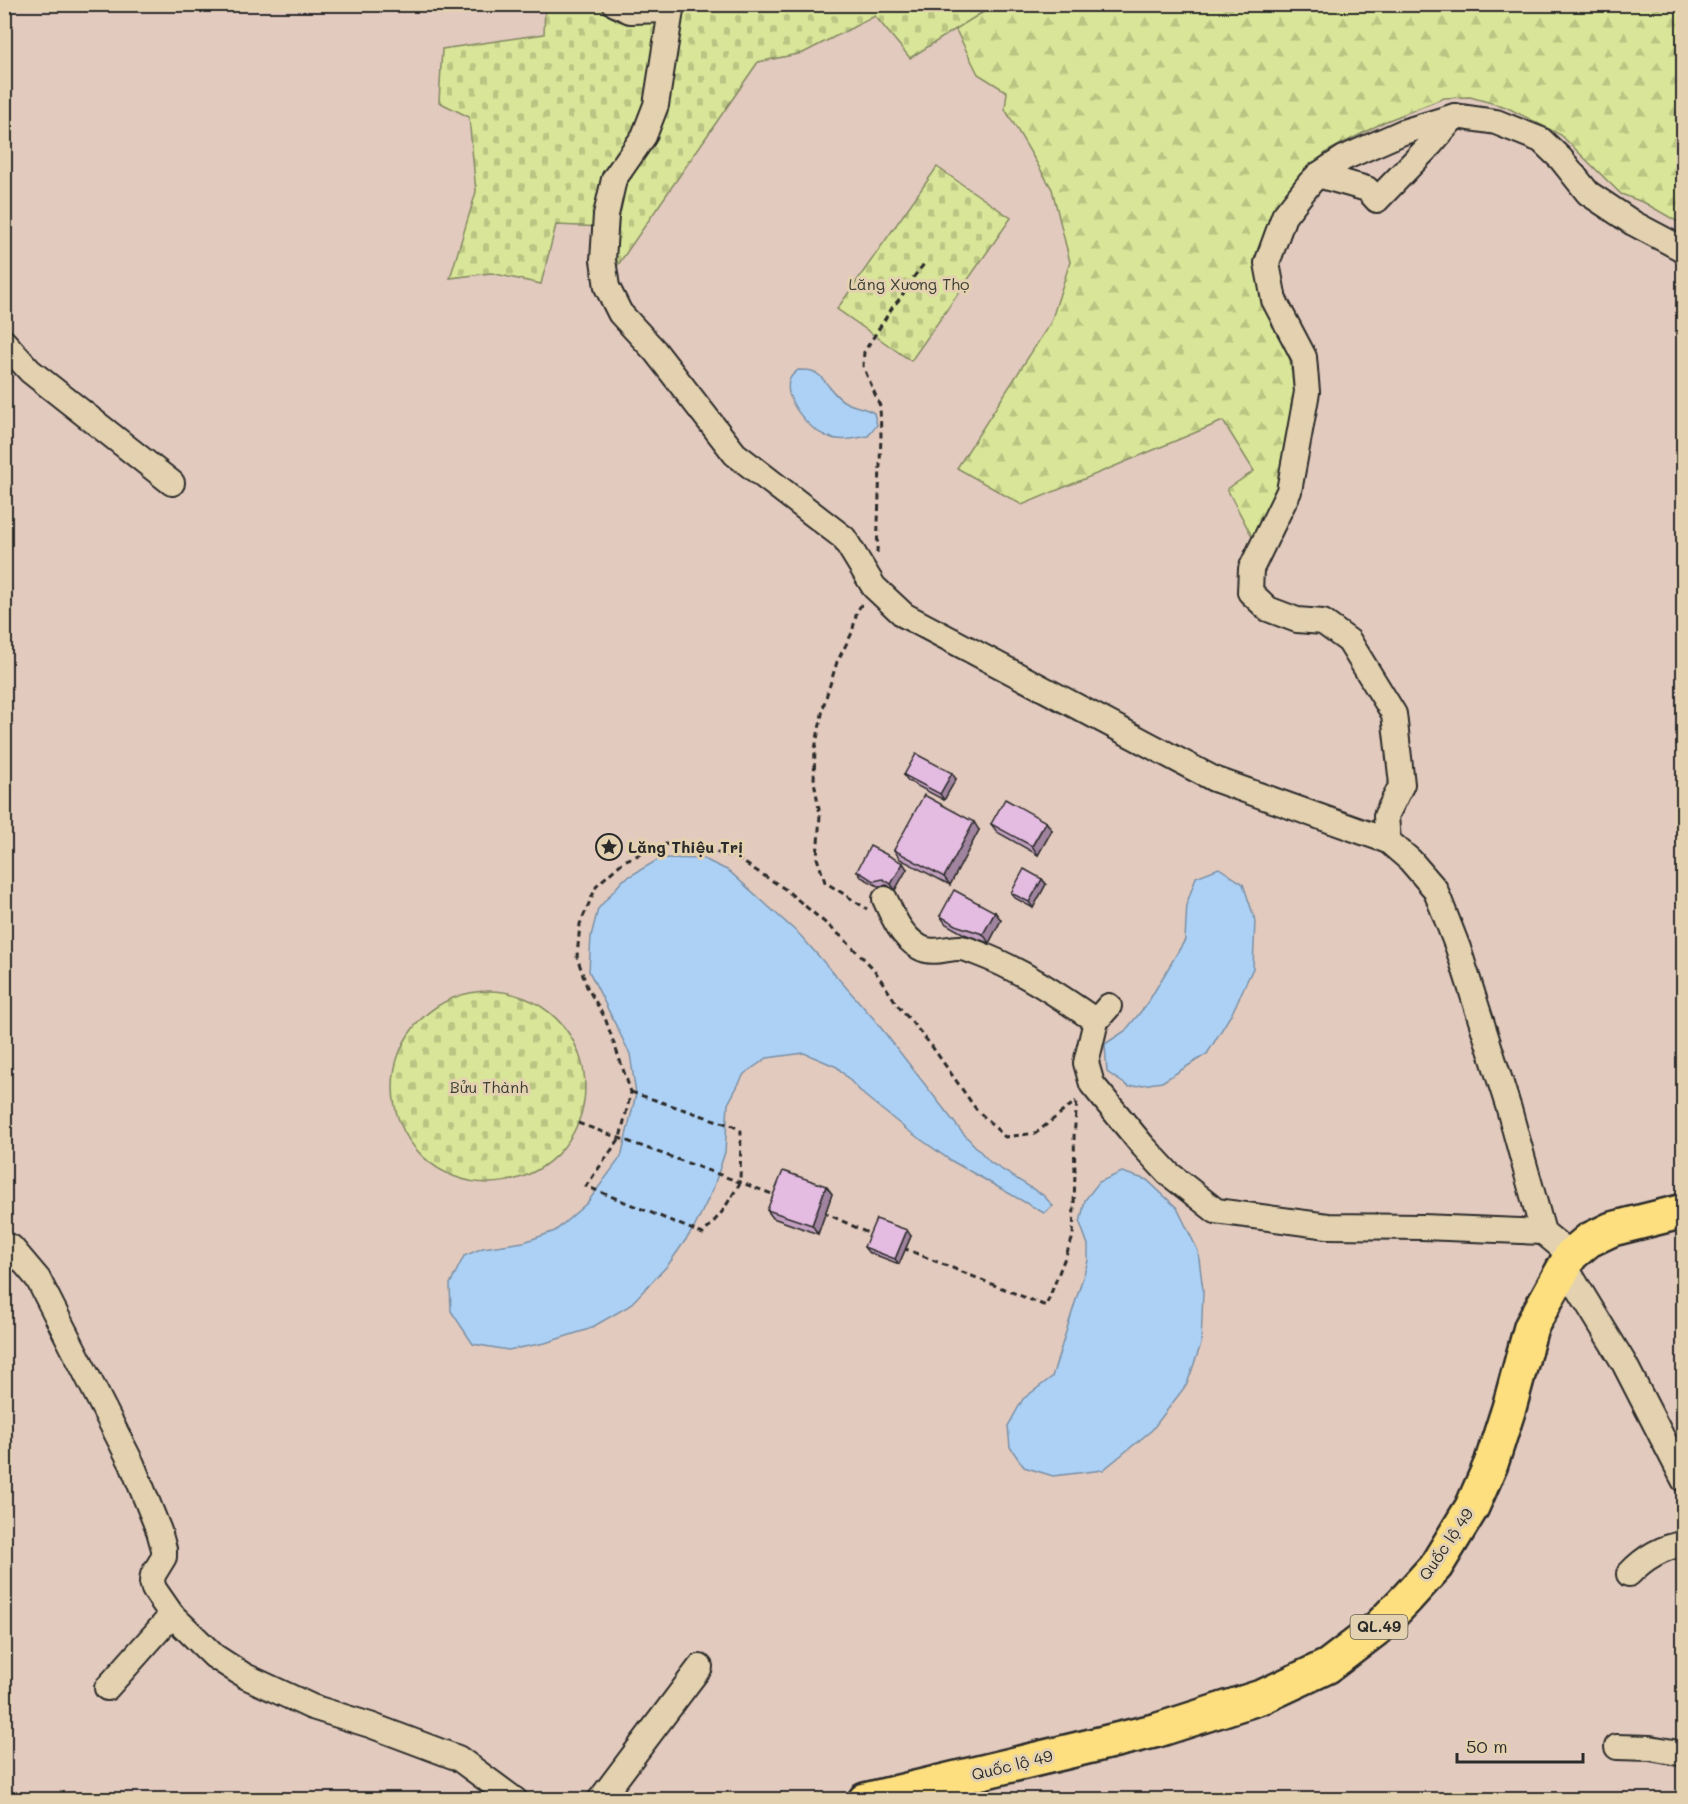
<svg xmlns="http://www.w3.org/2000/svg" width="1688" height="1804" font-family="Mali,sans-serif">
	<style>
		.forest { fill: url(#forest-firs); stroke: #828862; stroke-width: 1.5 }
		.cemetery { fill: url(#cemetery-stones); stroke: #828862; stroke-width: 1.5 }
		.water { fill: #add1f5; stroke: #798fa4; stroke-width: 1.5 }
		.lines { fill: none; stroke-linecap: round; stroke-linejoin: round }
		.minor-casing { stroke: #2b2b2b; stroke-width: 28 }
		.highway-casing { stroke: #2b2b2b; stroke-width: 38 }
		.path { stroke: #2b2b2b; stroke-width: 3; stroke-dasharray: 6 4.5; stroke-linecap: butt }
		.minor { stroke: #e3d1af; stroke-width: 24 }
		.highway { stroke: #fddf80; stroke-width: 33 }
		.wall { fill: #c4a1c2; stroke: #2b2b2b; stroke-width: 1.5 }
		.shaded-wall { fill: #a0839e; stroke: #2b2b2b; stroke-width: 1.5 }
		.building { fill: #e4bbe1; stroke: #2b2b2b; stroke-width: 1.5 }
		.labels { text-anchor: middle; stroke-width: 6; stroke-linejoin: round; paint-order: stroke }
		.shield { fill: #e3d1af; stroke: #625d53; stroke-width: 1.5 }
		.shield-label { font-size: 15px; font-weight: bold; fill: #2b2b2b }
		.park-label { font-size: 16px; fill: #3c3e36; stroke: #e3d1af }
		.poi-label { font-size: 16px; font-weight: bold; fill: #2b2b2b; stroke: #e3d1af; text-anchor: start }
		.street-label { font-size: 16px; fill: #2b2b2b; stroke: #e3d1af }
	</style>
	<defs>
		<pattern id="forest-firs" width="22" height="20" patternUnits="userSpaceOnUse" patternTransform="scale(1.5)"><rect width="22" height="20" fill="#d9e598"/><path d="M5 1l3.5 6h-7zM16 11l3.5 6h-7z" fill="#bac583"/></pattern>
		<pattern id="cemetery-stones" width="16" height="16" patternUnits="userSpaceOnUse" patternTransform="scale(1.5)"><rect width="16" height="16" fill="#d9e598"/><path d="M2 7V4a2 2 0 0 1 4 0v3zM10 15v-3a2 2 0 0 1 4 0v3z" fill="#bac583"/></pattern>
	</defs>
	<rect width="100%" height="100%" fill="#e3cabe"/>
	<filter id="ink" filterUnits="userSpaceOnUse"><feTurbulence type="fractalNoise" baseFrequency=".0167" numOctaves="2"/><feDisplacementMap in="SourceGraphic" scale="12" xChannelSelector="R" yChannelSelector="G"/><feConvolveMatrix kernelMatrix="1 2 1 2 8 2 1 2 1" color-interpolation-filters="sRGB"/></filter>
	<g filter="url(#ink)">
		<polygon class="forest" points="998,4 1683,5 1683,225 1645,203 1621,194 1561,135 1506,107 1470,97 1444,98 1384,122 1326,152 1292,192 1259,286 1290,360 1297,405 1280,490 1255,542 1227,489 1254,471 1223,421 1022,505 957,468 1051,322 1070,262 1052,189 1005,109 1007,92 978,74 955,28"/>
		<g class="cemetery">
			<polygon points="545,5 994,5 910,58 875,16 803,53 758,62 602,288 604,227 556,225 541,284 491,273 450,278 476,192 469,117 439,102 442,49 544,34"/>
			<polygon points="937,167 1011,218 911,361 837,309"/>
			<circle cx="489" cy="1087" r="96"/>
		</g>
		<g class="water">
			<path d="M 798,370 C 802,370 808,370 812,371 C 825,375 831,396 847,403 C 856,407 865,408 874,413 L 877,425 L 868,436 C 854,439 840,442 826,436 C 809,429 784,401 789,381 C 790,376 795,373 798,370 Z"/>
			<polygon points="661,858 704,859 729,871 800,935 874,1019 961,1131 991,1163 1043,1195 1053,1206 1044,1213 950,1160 906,1129 864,1095 837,1067 804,1053 767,1058 744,1074 728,1104 725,1152 713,1189 694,1228 668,1265 629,1306 589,1329 545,1343 508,1350 473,1344 451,1311 450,1284 464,1256 483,1248 524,1242 555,1231 587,1203 621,1157 636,1094 630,1054 589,971 591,936 598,909 623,880"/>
			<polygon points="1219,868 1243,884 1255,920 1253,968 1232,1013 1207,1054 1162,1082 1129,1087 1107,1072 1105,1044 1125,1031 1147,1004 1185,940 1187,903 1196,877"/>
			<polygon points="1122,1172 1147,1180 1177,1208 1198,1251 1203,1290 1201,1344 1187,1384 1152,1430 1103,1470 1053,1476 1024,1467 1010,1447 1008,1426 1023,1399 1052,1377 1088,1261 1088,1245 1080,1223 1085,1200 1099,1182"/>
		</g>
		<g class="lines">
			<defs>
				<g id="minor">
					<polyline points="615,4 630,11 670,10"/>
					<polyline points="672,4 656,105 644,136 614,179 606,215 603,260 607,287 620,313 655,351 735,454 844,538 874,587 904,615 1214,779 1388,841"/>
					<polyline points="1318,175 1367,189 1377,200 1431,144 1455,116"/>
					<polyline points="4,342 30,371 172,483"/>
					<path d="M 885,899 C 893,917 901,936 919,947 C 932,955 945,948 959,948 C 965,948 972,951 977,953 C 1020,969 1058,995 1096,1021"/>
					<polyline points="1109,1006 1096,1021 1086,1063 1092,1084 1143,1146 1168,1173 1216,1211 1328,1226 1422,1227 1543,1232"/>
					<polyline points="4,1245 11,1247 38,1279 132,1464 159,1531 164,1549 164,1557 153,1575 152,1582 154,1589 172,1615 214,1656 245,1676 312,1707 370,1725 458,1758 515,1800"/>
					<polyline points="1571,1255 1543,1232 1509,1109 1458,948 1435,889 1410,860 1388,841 1386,816 1402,784 1394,714 1349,641 1323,622 1297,620 1268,609 1250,592 1251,569 1289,491 1307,392 1304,357 1274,300 1267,263 1284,216 1310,183 1318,175 1344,158 1403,132 1455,116 1496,122 1541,140 1561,159 1588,193 1633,223 1684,250"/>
					<polyline points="1565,1266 1624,1363 1684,1480"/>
					<path d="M 1629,1574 C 1644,1558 1661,1547 1684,1544"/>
					<polyline points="107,1688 172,1615"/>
					<polyline points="1617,1747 1650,1748 1684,1754"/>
					<polyline points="600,1800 700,1667"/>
				</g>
				<polyline id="highway" points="865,1800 1158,1730 1264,1696 1328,1666 1379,1627 1407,1598 1436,1566 1472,1507 1491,1464 1509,1408 1531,1327 1571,1255 1589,1240 1612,1229 1684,1211"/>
			</defs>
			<use href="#minor" class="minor-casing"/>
			<use href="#highway" class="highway-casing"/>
			<g class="path">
				<polyline points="877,553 881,435 880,406 863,366 864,352 892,308 902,296 908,284 924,264"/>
				<polyline points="862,604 857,611 852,633 837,662 824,704 815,749 814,781 820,815 817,858 825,882 867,909"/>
				<polyline points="631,1092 733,1126 741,1131 740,1183 722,1212 703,1234 586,1186 620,1138 631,1092 605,1018 587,987 577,957 580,924 597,885 624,861 664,844 700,848 735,857 785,889 842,937 873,968 899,1007 931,1045 976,1109 1005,1137 1036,1133 1076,1101"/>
				<polyline points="578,1123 775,1195"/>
				<polyline points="823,1212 872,1235"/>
				<polyline points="903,1248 1046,1306 1073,1237 1075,1172 1074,1137 1077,1100"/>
			</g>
			<use href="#minor" class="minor"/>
			<use href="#highway" class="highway"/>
		</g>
		<g class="wall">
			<polygon points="904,775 956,779 944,800 908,781"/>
			<polygon points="1046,822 1052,830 1038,855 997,832 991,824"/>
			<polygon points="979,830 950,885 900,859 894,850"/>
			<polygon points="907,869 895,890 887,885 878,886 861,877 857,871"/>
			<polygon points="1042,879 1046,884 1033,908 1015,898 1011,893"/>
			<polygon points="995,912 1001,920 989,943 964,934 946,924 940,916"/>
			<polygon points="826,1186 832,1194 818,1234 773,1218 767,1210"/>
			<polygon points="911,1236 899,1264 868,1252 864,1247"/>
		</g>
		<g class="shaded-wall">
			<polygon points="952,773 956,779 944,800 940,794"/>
			<polygon points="974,822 979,830 950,885 944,877"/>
			<polygon points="1046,822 1052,830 1038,855 1032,846"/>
			<polygon points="903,863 907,869 895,890 891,884"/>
			<polygon points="1042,879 1046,884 1033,908 1029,902"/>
			<polygon points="995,912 1001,920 989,943 983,934"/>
			<polygon points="826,1186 832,1194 818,1234 812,1225"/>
			<polygon points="907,1230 911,1236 899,1264 895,1259"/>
		</g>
		<g class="building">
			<polygon points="916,754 952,773 940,794 904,775"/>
			<polygon points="924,795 974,822 944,877 894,850"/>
			<polygon points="1005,799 1046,822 1032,846 991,824"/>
			<polygon points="870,846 903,863 891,884 883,879 874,881 857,871"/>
			<polygon points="1024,869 1042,879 1029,902 1011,893"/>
			<polygon points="954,890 995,912 983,934 958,926 940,916"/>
			<polygon points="783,1171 826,1186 812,1225 767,1210"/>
			<polygon points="876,1219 907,1230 895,1259 864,1247"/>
		</g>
	</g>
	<defs>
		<symbol id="sight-ring" viewBox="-11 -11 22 22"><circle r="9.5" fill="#e3d1af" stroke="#2b2b2b" stroke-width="1.5"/><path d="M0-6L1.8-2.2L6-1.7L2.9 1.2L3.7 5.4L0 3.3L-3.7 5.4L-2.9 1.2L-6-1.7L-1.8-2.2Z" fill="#2b2b2b"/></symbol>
	</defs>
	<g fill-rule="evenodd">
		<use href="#sight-ring" x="594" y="832" width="30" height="30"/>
	</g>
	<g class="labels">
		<rect class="shield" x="1350.5" y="1615" width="57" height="24" rx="4.5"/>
		<g class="shield-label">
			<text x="1379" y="1632">QL.49</text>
		</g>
		<g class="park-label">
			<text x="909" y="290">Lăng Xương Thọ</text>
			<text x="489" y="1093">Bửu Thành</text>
		</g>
		<g class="poi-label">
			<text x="628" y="853">Lăng Thiệu Trị</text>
		</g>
		<g class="street-label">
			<text transform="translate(1446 1544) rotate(-56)" y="6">Quốc lộ 49</text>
			<text transform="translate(1012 1765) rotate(-14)" y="6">Quốc lộ 49</text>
		</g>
	</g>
	<rect width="1688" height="1804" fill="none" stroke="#e3d1af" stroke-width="24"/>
	<rect x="12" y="12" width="1664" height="1780" fill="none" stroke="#2b2b2b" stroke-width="2" filter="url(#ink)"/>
	<path d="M1457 1753v9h126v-9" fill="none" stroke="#2b2b2b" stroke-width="3"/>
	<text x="1466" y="1753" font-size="18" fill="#2b2b2b" stroke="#e3d1af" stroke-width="4.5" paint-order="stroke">50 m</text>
</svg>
